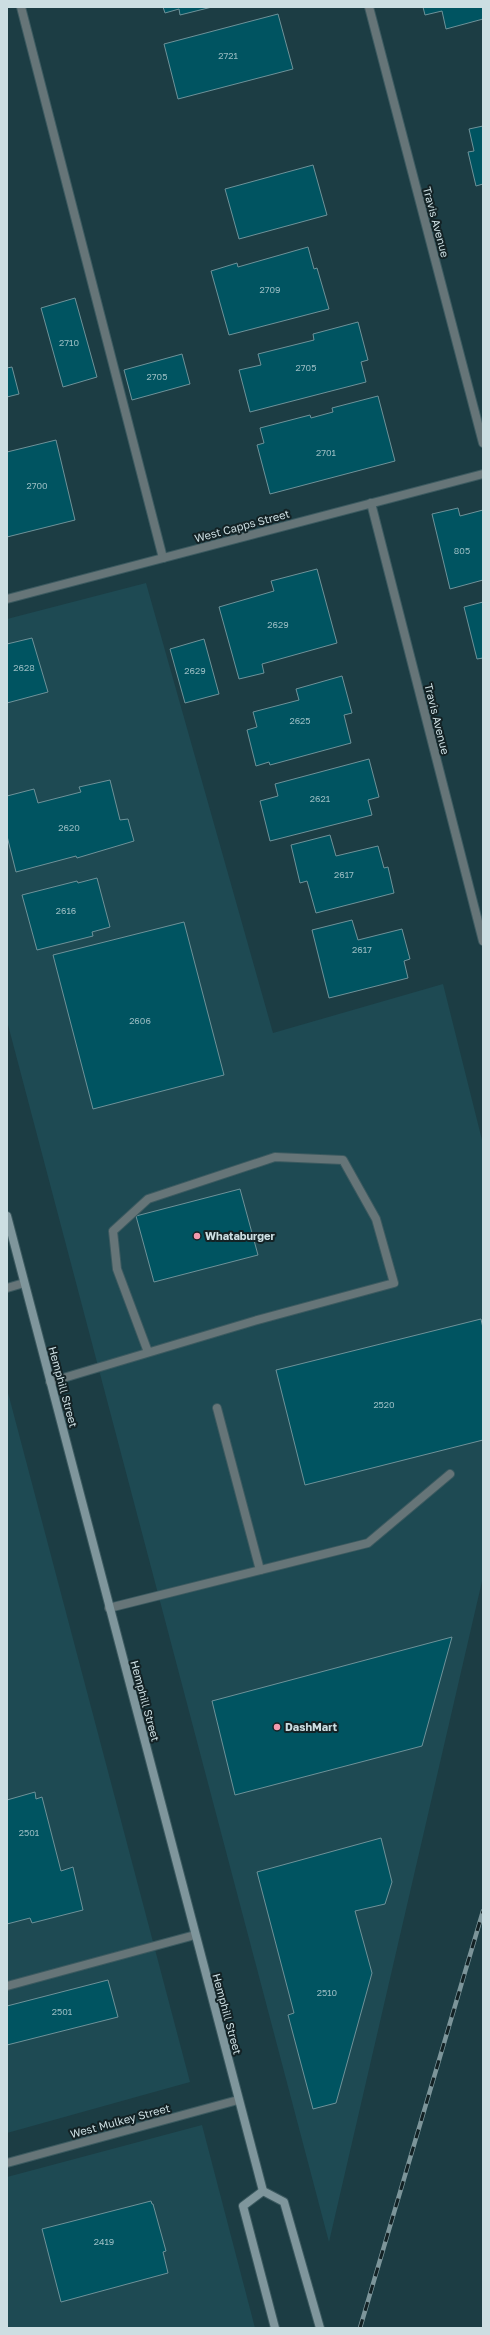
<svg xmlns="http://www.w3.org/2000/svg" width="490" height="2335" font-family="'Golos Text',sans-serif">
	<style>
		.built { fill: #1e4a53 }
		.building { fill: #005461; stroke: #6e9299 }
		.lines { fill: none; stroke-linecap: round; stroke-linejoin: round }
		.service-casing { stroke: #3c5a60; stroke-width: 10 }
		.minor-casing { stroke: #3c5a60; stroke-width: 10 }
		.tertiary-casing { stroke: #3c5a60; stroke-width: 10 }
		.secondary-casing { stroke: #3c5a60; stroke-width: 10 }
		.service { stroke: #667578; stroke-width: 8 }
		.minor { stroke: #667578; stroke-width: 8 }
		.tertiary { stroke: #667578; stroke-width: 8 }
		.secondary { stroke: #7f969c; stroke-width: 8 }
		.rail-casing { stroke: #7c959a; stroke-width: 4.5 }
		.rail { stroke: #132225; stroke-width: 3; stroke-dasharray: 9; stroke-linecap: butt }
		.poi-dot { fill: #f29aae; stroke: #132225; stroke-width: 1.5 }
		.labels { text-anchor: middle; stroke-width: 4; stroke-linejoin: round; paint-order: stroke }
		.number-label { font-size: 9px; fill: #99bcc2 }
		.street-label { font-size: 11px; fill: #ccdee2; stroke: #132225 }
		.poi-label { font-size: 11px; font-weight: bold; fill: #ccdee2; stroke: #132225; text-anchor: start }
	</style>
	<rect width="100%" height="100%" fill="#1c3d44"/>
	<g class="built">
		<polygon points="146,583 273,1033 443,984 483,1144 483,1577 329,2242 7,1021 7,619"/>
		<polygon points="7,1389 190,2082 7,2133"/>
		<polygon points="202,2125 255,2328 7,2328 7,2177"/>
	</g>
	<g class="building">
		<polygon points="163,7 212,7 180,15 179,9 165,13"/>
		<polygon points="423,7 483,7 483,19 446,29 442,11 425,15"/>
		<polygon points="278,14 293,69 178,99 164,44"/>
		<polygon points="483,126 483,184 476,186 468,152 474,151 469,129"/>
		<polygon points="313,165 327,215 239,239 225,189"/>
		<polygon points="308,247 314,269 317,268 329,309 229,335 211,271 237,263 238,267"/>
		<polygon points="75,298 97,377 63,387 41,308"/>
		<polygon points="358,322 368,360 361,362 366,382 250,412 239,370 261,365 258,354 314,340 313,334"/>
		<polygon points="182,354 190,384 132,400 124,370"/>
		<polygon points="12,367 19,394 7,397 7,368"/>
		<polygon points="378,396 395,461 270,494 257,445 264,443 260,428 310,415 311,418 333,412 332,408"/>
		<polygon points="56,440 75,520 7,537 7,452"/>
		<polygon points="458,508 460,516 483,510 483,580 450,589 432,514"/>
		<polygon points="317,569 337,643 262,664 264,673 239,679 219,607 274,591 271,581"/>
		<polygon points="483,602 483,658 477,659 464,607"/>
		<polygon points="32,638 48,692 7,703 7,644"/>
		<polygon points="204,639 219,694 185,703 170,649"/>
		<polygon points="342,676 352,713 344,715 351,743 270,765 269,762 256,766 247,730 257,727 253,712 299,700 296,689"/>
		<polygon points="369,759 379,797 368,800 372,815 270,841 260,801 278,796 275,784"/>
		<polygon points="110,780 120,820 128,819 134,841 77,858 76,856 16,872 7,836 7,796 34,789 38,803 81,792 79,787"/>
		<polygon points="330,835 336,856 378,846 384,868 388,867 394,893 316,913 307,881 300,883 291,845"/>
		<polygon points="97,878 110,927 92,932 93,936 37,950 22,895 77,881 78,883"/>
		<polygon points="352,920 358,940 402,929 410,959 404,961 408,978 329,998 312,930"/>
		<polygon points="184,922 224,1075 93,1109 53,955"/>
		<polygon points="240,1189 258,1255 154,1282 136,1216"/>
		<polygon points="481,1319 483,1328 483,1440 305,1485 276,1370"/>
		<polygon points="452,1637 422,1746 235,1795 212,1701"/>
		<polygon points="35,1792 36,1799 42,1797 61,1871 73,1867 83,1910 32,1923 30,1918 7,1924 7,1800"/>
		<polygon points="381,1838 392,1882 385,1904 355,1911 372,1973 336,2103 313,2109 288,2015 294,2013 257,1872"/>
		<polygon points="108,1980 118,2017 7,2045 7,2006"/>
		<polygon points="151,2201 152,2204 153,2204 166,2251 163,2252 168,2273 61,2302 42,2229"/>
	</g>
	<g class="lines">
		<defs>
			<g id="service">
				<polyline points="21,7 163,558"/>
				<polyline points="50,1382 254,1321 394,1283 376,1219 343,1160 275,1157 148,1199 113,1231 117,1269 148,1352"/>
				<polyline points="217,1408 260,1570"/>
				<polyline points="109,1608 368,1543 450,1474"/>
				<polyline points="7,1986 195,1935"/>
			</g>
			<g id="minor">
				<polyline points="369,7 483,443"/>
				<polyline points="371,503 483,941"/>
				<polyline points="7,599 483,474"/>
				<polyline points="7,2163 238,2100"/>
			</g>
			<polyline id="tertiary" points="7,1288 24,1283"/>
			<g id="secondary">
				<polyline points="7,1216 263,2191 284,2202 320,2328"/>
				<polyline points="263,2191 243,2206 275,2328"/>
			</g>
		</defs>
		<use href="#service" class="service-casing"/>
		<use href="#minor" class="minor-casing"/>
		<use href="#tertiary" class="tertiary-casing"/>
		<use href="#secondary" class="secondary-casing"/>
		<use href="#service" class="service"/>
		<use href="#minor" class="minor"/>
		<use href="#tertiary" class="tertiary"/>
		<use href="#secondary" class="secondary"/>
		<defs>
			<polyline id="rail" points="360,2328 483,1911"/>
		</defs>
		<use href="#rail" class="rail-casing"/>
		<use href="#rail" class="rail"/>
	</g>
	<g class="poi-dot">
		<circle cx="197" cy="1236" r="4"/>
		<circle cx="277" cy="1727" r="4"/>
	</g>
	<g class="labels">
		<g class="number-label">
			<text x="228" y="59">2721</text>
			<text x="270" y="293">2709</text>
			<text x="69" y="346">2710</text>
			<text x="306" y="371">2705</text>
			<text x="157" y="380">2705</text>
			<text x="326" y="456">2701</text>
			<text x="37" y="489">2700</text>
			<text x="462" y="554">805</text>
			<text x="278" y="628">2629</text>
			<text x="24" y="671">2628</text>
			<text x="195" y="674">2629</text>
			<text x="300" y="724">2625</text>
			<text x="320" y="802">2621</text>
			<text x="69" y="831">2620</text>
			<text x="344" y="878">2617</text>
			<text x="66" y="914">2616</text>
			<text x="362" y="953">2617</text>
			<text x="140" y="1024">2606</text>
			<text x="384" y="1408">2520</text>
			<text x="29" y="1836">2501</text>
			<text x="327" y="1996">2510</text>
			<text x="62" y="2015">2501</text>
			<text x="104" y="2245">2419</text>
		</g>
		<g class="street-label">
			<text transform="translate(436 222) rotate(75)" y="4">Travis Avenue</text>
			<text transform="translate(242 526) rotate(-15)" y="4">West Capps Street</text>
			<text transform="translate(437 719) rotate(76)" y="4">Travis Avenue</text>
			<text transform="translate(63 1387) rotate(75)" y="4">Hemphill Street</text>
			<text transform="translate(145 1701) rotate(75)" y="4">Hemphill Street</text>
			<text transform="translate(227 2014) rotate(75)" y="4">Hemphill Street</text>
			<text transform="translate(120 2121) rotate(-15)" y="4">West Mulkey Street</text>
		</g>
		<g class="poi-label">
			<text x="205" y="1240">Whataburger</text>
			<text x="285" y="1731">DashMart</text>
		</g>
	</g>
	<rect width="490" height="2335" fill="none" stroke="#ccdee2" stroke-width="16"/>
</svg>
